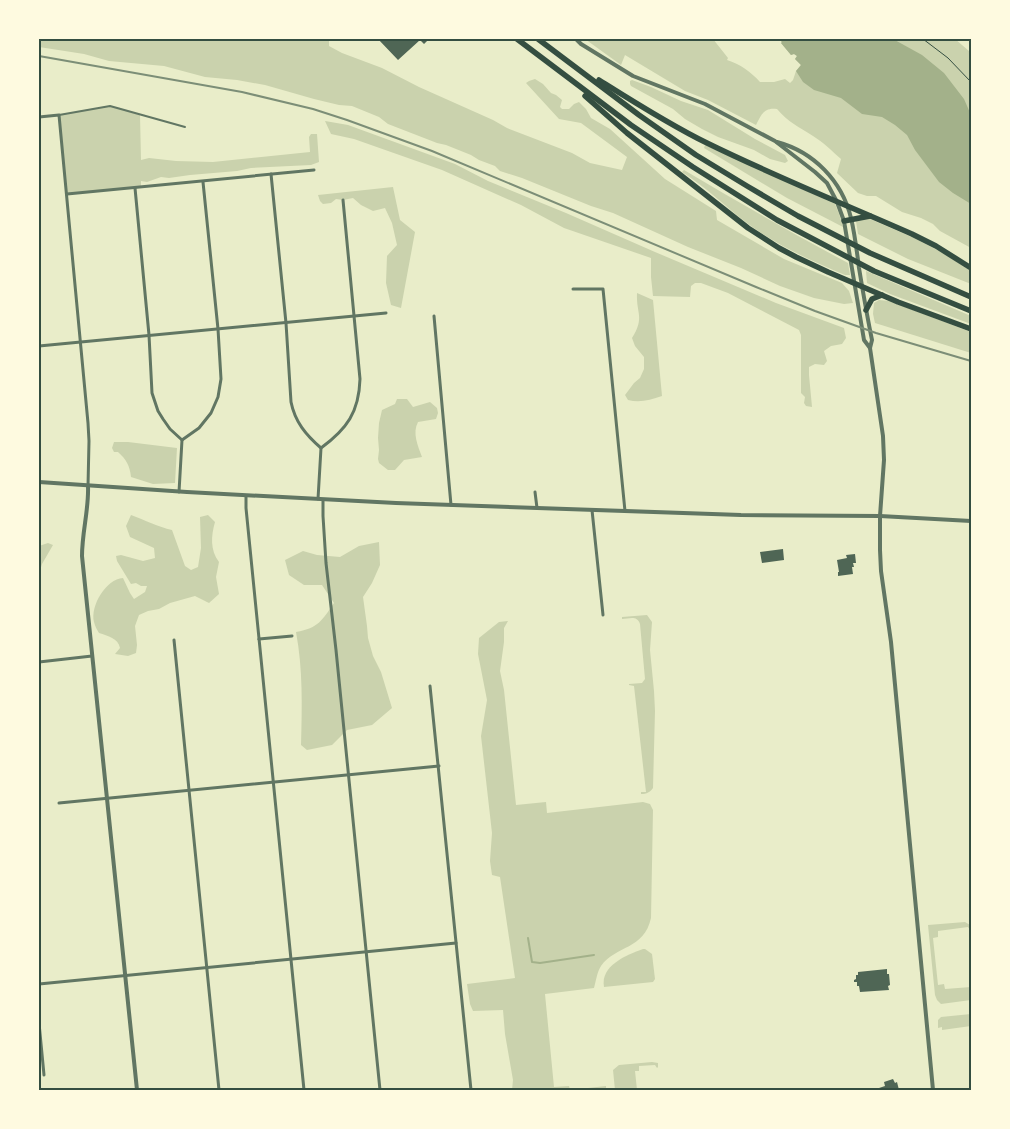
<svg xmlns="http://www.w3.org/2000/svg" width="1010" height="1129" font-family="Raleway,sans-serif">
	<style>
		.green { fill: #cad2ad }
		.water { fill: #a3b18a }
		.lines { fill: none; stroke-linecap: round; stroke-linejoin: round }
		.stream { stroke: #a3b18a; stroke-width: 2 }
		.building { fill: #4f6655 }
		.path { stroke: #344e41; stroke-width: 1 }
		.service { stroke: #617663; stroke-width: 2 }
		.minor { stroke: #617663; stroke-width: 3 }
		.tertiary { stroke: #617663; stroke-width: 4 }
		.motorway { stroke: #344e41; stroke-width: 5.5 }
		.rail { stroke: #7c8e77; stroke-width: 2 }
		.neatline { fill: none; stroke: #344e41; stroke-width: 2 }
	</style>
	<rect width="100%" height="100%" fill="#e9edc9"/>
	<g class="green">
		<polygon points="39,39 329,39 329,46 342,53 382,68 419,87 493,120 507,128 572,153 590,163 622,170 627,157 581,123 559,119 526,83 529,81 535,79 543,84 551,93 556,95 562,100 560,107 562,109 569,109 574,104 579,102 586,109 591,118 610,129 665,179 716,211 717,220 784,259 842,283 849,291 853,303 844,304 814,298 780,286 741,268 688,247 613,213 591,206 522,178 500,171 495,166 479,160 471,155 446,145 437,143 388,124 379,117 352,106 339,105 314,99 265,85 237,80 205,77 164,66 109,61 84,54 39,47"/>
		<path d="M 585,39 L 713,39 L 728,58 L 727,60 C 740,64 751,72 760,82 L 774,82 L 785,79 L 790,83 L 793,80 L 796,71 L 801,65 L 795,59 L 797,56 L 794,54 L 791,55 L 781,43 L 782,42 L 779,39 L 955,39 L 969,51 L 971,49 L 971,248 L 940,231 L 933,224 L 921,218 L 902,212 L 876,196 L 867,196 L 858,193 L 837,173 L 841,159 C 832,151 823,142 813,136 C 799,127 788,122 777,109 C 764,107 761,115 756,125 L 708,100 L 685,91 L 625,55 L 621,65 Z"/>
		<polygon points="632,80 651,87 681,101 708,110 755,139 785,155 788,161 785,163 770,159 754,150 718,137 702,129 685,119 673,109 631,86 630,84 630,81"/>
		<polygon points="110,106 140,115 141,160 149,158 176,161 213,162 310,152 309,137 311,134 317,134 319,162 311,165 251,168 237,171 190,175 169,178 161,177 147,182 141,181 141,187 67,194 59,115"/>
		<polygon points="325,121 348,125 455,164 488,181 566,213 655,252 776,303 844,328 846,338 842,344 831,346 824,351 827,361 824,365 815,364 809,367 809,375 812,407 806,406 804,403 805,397 801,393 801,335 799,330 728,293 701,283 695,283 691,286 690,297 653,296 651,277 651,258 564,228 521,205 442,170 354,139 331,134"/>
		<polygon points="705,145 835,204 839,214 843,227 787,198 704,148"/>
		<path d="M 684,170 C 738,202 792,233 848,263 L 850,275 L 845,275 C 809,260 774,244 743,220 C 723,204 704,186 682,172 Z"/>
		<polygon points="393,187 400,220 415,232 401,308 391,305 386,283 387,256 397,245 392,223 385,208 373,211 361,205 353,198 343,200 336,199 331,203 323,204 320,201 318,195"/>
		<polygon points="862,219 870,219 914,238 943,253 971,271 971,284 908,259 858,234 856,221"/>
		<polygon points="866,271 971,316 971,324 890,294 867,283"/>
		<path d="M 637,293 L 653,300 L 662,396 C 650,400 640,403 628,400 L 625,395 L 634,383 L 640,378 L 644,369 L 644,357 L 635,346 L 632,338 C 645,317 636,314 637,293 Z"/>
		<polygon points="879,300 889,301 971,332 971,353 875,323 873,314 874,303"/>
		<path d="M 397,399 L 407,399 L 413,407 L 430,402 L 437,408 L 438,413 L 436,419 L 418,422 C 412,433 418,446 422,457 L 404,460 L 395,470 L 388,470 L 379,463 L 378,459 L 379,450 L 378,438 L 379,423 L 382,410 L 395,404 Z"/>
		<path d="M 114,442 L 128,442 L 177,448 L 175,483 L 153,484 L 131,477 C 130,466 126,459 118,452 L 114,452 L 112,448 Z"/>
		<path d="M 131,515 C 145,520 158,527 172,530 L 185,566 L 191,570 L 198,567 L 201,548 L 200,517 L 208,515 L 215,522 C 211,536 210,550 219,562 L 216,577 L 219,594 L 209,603 L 195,596 L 170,603 L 159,609 L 148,611 L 139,615 L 135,626 L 137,645 L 136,653 L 128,656 L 115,654 L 120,648 C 118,638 108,636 99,633 C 97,630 95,626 94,622 C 90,606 106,579 123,578 L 130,593 L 134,599 L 145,592 L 147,586 L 141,586 L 136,583 L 131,584 L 117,561 L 116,556 L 121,555 L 143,561 L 155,558 L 154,548 L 130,537 L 126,526 Z"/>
		<path d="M 379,542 L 380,565 L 372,583 L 363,597 L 367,626 L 368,638 L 373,656 L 381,672 L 392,708 L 372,725 L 347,730 L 332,745 L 307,750 L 301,745 C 302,707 303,669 296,632 C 319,628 322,620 334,603 L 322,585 L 304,585 L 289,575 L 285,560 L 303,551 L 317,555 L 340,557 L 359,546 Z"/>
		<polygon points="48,543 53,545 42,564 39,574 39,546"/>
		<path d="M 647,615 L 652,622 L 650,650 L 654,691 L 655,711 L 653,788 C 650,792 647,794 641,794 L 641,792 L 646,792 L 634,686 L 629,685 L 629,684 L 642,683 L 645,679 L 640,624 C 637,615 629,619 622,619 L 622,617 Z"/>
		<path d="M 508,621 L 504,628 L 504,642 L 500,671 L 504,690 L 516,805 L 546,802 L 547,813 L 643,802 L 650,804 L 653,810 L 651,918 C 644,950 616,945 601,966 C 597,972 596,981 594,988 L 545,994 L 554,1087 L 569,1086 L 570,1090 L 606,1086 L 606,1090 L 512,1090 L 513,1080 L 505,1034 L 503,1010 L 473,1011 L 470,1004 L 467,984 L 515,978 L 500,877 L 492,875 L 490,861 L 492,833 L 481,736 L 487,700 L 478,654 L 479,638 L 499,622 Z"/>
		<polygon points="965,922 970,925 971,929 970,930 968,927 938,931 938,937 933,938 938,985 944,984 945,989 971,987 971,1000 941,1004 937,1000 935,995 928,925"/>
		<path d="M 643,949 L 645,949 L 652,954 L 655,979 L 653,982 L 604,987 C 600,966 626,955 643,949 Z"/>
		<polygon points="971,1014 971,1026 942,1030 942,1027 938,1028 938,1020 941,1017"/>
		<polygon points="652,1062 658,1063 658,1067 657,1068 655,1065 639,1066 639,1071 635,1071 637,1090 615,1090 613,1070 619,1065"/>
	</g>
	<polygon class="water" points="779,39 893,39 922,55 944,73 964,99 971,115 971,204 953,193 939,182 915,150 907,135 895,125 882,117 862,114 841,98 814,90 803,82 796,71 801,65 795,59 797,56 794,54 791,55 781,43 782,42"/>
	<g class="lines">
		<polyline class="stream" points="528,938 532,962 540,963 594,955"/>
	</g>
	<g class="building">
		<polygon points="378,39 429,39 424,44 420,40 398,60"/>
		<polygon points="783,549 784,560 762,563 760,552"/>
		<polygon points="855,554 856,563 853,563 854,567 852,567 853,574 838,576 838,572 839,572 837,560 847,558 846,555"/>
		<polygon points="887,969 887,974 889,974 890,985 888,986 889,990 860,992 859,986 857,986 857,982 854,982 854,980 856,979 856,975 858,975 858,972"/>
		<polygon points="893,1079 895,1083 897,1082 899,1090 873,1090 885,1086 884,1082"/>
	</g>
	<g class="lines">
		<polyline class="path" points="923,39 948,58 971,82"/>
		<polyline class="service" points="59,115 110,106 185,127"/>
		<g class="minor">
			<polyline points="39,117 59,115 88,423 89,441 88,486"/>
			<path d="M 271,174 L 286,323 L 291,402 C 295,422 306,435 321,448"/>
			<polyline points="135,188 149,335 152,393 158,411 163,419 170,429 182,440 179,492"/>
			<polyline points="67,194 314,170"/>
			<polyline points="573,289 603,289 625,511"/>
			<polyline points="434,316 451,505"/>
			<polyline points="39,346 386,313"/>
			<polyline points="182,440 199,428 211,413 218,397 221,379 218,329 203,182"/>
			<polyline points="535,492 537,508"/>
			<polyline points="246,496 246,508 304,1090"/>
			<path d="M 318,499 L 321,448 C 347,429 359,412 360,379 L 343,200"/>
			<polyline points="323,500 323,516 326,563 336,650 380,1090"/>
			<polyline points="592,510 603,615"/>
			<polyline points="259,639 292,636"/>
			<polyline points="174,640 219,1090"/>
			<polyline points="39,662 92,656"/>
			<polyline points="430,686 471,1090"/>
			<polyline points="59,803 439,766"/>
			<polyline points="39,984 456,943"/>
			<polyline points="39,1023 44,1075"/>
		</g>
		<g class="tertiary">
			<polyline points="576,39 581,44 633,76 705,104 775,141 815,172 827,183 837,202 844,221 864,340 870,348 883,436 884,460 880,516 880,550 881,571 891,642 933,1090"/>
			<path d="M 777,142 C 814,152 842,181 851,218 C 855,235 857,252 859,268 C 863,292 867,316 872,340 L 870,348"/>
			<polyline points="39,482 187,492 396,503 741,515 880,516 971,521"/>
			<path d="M 88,486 C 89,509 82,532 82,556 L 137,1090"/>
		</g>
		<g class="motorway">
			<polyline points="517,39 631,125 693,167 777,220 874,271 971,311"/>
			<polyline points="538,39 639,115 696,155 747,186 798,216 870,253 971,297"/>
			<path d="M 599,80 C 634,102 670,125 707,143 C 774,176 844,204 912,234 L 936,246 L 971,268"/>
			<polyline points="585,96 627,133 748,228 779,248 796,257 828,272 898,302 971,329"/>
			<polyline points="844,221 870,216"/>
			<polyline points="866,310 872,299 882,295"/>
		</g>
		<polyline class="rail" points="39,56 242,92 313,109 347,120 432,151 756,287 815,311 876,333 971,361"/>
	</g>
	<rect width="1010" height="1129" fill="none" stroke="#fefae0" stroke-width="80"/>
	<rect x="40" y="40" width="930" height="1049" class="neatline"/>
</svg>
